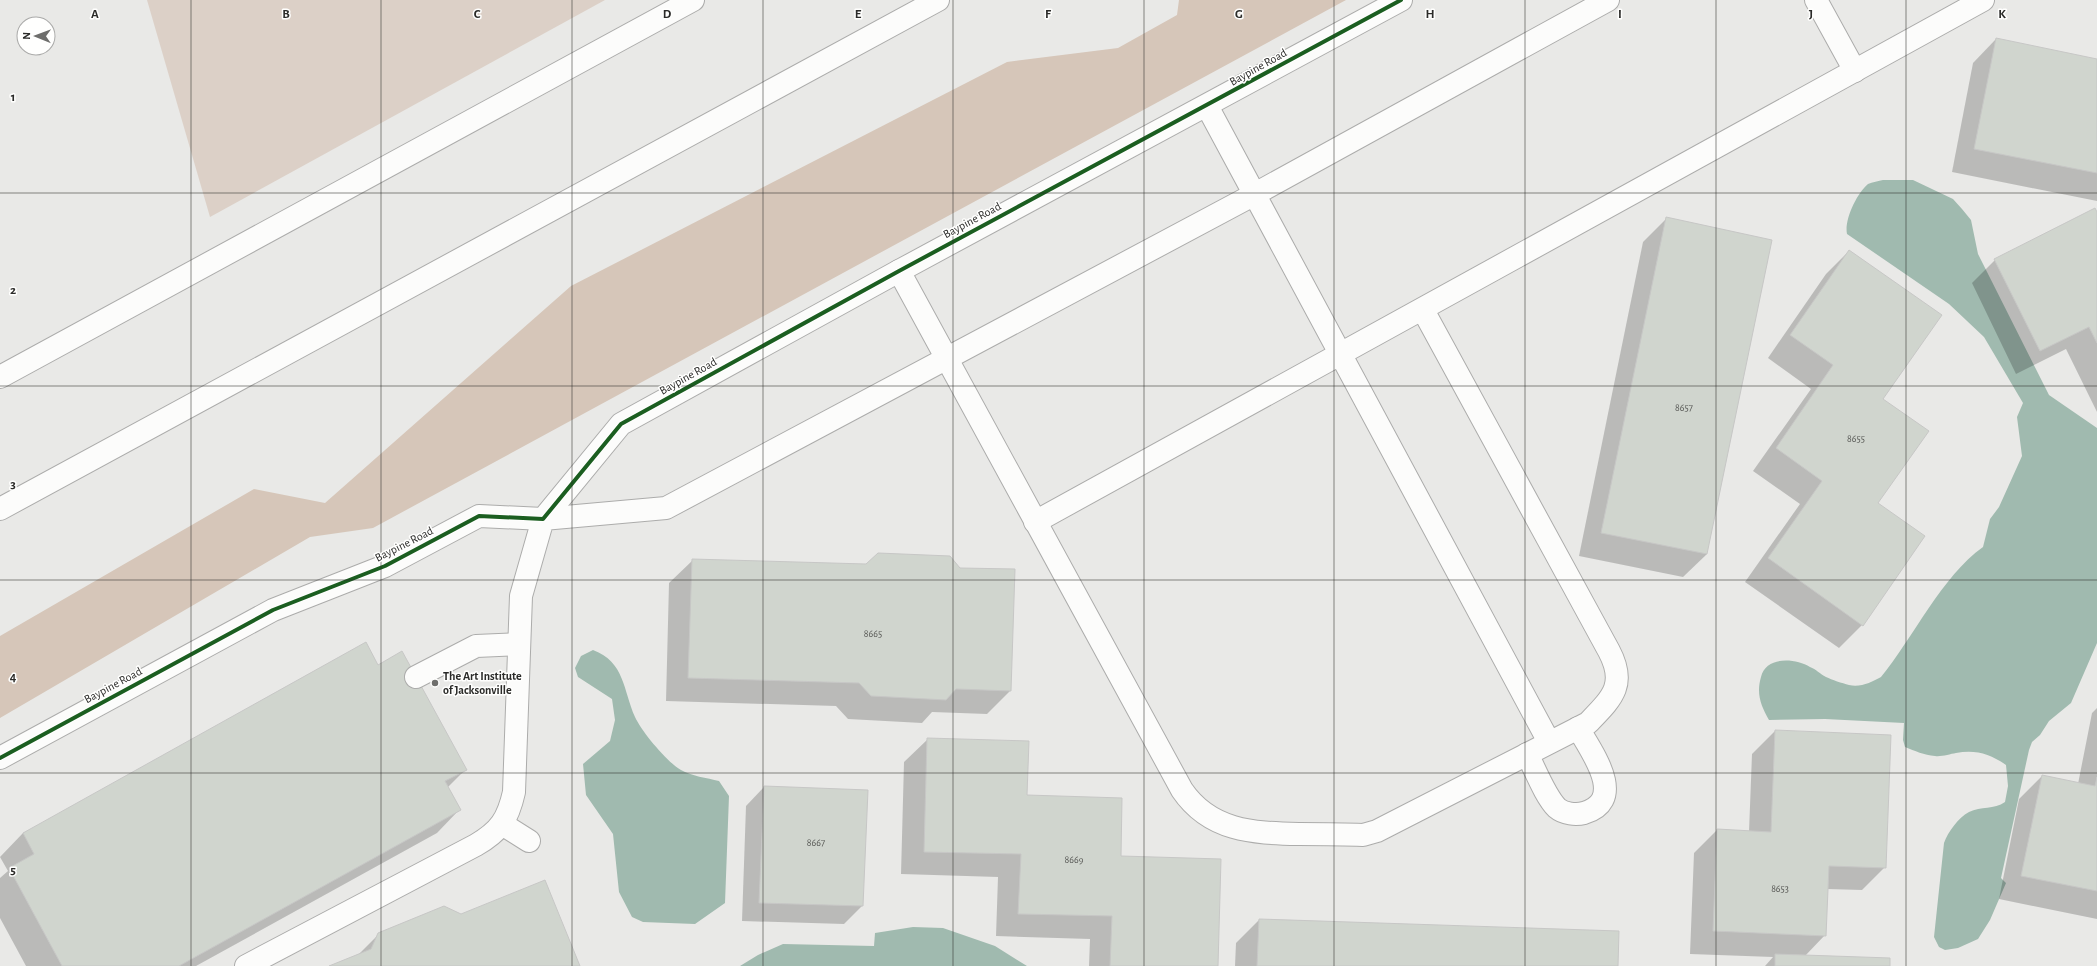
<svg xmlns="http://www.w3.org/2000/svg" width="2097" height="966" font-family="'Alegreya Sans',sans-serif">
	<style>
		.green { fill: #dcd0c7 }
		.forest { fill: #d6c6b9 }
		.water { fill: #a0baaf }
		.shadow { fill: #0003 }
		.building { fill: #d0d5ce; stroke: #c7c7c6 }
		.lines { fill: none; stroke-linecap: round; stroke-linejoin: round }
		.minor-casing { stroke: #acacab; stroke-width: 24 }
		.highway-casing { stroke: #acacab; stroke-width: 24 }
		.minor { stroke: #fcfcfb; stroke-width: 22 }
		.highway { stroke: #fcfcfb; stroke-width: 22 }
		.cycleway-casing { stroke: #fffffe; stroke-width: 6 }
		.cycleway { stroke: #1b5e20; stroke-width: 4 }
		.grid { fill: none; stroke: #2b2b29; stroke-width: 1; stroke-opacity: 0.55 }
		.poi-dot { fill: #6e6e6c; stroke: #fffffe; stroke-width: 1.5 }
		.labels { text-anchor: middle; stroke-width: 3; stroke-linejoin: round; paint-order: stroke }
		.number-label { font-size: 10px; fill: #555653 }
		.street-label { font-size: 12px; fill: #2b2b29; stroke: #fffffe }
		.poi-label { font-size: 12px; font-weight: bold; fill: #2b2b29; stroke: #fffffe; text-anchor: start }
		.grid-label { font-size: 13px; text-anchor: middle; font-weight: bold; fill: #2b2b29; stroke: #fffffe; stroke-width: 3; stroke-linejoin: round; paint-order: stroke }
	</style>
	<rect width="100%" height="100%" fill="#e9e9e7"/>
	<polygon class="green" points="147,0 605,0 210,217"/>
	<polygon class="forest" points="1179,0 1346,0 373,528 310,537 0,718 0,636 254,489 325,503 571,286 1007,62 1118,48 1177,15"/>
	<g class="water">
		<path d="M 1883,180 L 1913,180 L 1953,199 L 1962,209 L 1971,220 L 1978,254 L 2049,395 L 2097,428 L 2097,643 L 2071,703 L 2049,721 L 2040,735 L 2032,742 L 2029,750 L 2001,878 L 2006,883 L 1990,920 L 1978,939 L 1958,948 L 1945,950 L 1939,947 L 1934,937 L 1944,843 C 1948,832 1958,818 1969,812 C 1981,806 1994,810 2005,802 L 2008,786 L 2006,765 C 1991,754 1975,749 1956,753 C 1950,754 1941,757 1935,756 C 1924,755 1915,751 1905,747 L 1903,740 L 1904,723 L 1825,719 L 1769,720 C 1761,706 1756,694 1761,677 C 1766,656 1795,658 1810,667 C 1816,669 1820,674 1826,677 C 1832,680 1842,683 1849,685 C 1860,688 1872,682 1881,677 C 1913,638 1942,576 1983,547 L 1990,519 L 1999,507 L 2022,456 L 2017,417 L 2023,403 L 1984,337 L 1949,304 L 1847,234 C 1844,220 1857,193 1868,184 C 1872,182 1879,181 1883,180 Z"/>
		<path d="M 593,650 C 625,662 623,690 635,717 C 642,732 667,762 681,770 C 691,776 707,778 719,781 L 729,796 L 725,903 L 695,924 L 643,922 L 632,917 L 619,892 L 613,834 L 586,795 L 583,764 L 610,741 L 615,720 L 612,699 L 578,677 L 575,668 L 581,656 Z"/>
		<polygon points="913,927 943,928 995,946 1027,966 740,966 758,955 783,944 874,946 875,933"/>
	</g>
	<g class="shadow">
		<polygon points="1996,39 2097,60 2097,201 1952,172 1973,63"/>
		<polygon points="2097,215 2097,412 2066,349 2016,374 1972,283 1995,260"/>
		<polygon points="1666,219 1707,554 1683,577 1579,556 1643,242"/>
		<polygon points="1849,251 1882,399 1877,503 1862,625 1839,648 1745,582 1800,504 1753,471 1811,389 1768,358 1826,274"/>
		<polygon points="693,560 867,565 1010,691 987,714 932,712 922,723 848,719 836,706 666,701 669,583"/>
		<polygon points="378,666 466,769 448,787 460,809 437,833 196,966 26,966 0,918 0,878 8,871 0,857 23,833"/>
		<polygon points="2097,708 2097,919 1999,899 2019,799 2042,776 2078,784 2092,713"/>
		<polygon points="1775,731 1885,867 1862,890 1827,889 1825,935 1805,956 1889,966 1765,966 1773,957 1690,954 1694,853 1717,830 1749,832 1752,754"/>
		<polygon points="928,739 1120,857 1217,966 1089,966 1090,939 996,936 998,877 901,874 904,762"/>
		<polygon points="764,787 866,791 862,906 844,924 742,921 746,806"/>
		<polygon points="1259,920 1617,966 1235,966 1236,943"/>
		<polygon points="379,934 579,966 332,966 357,956"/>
	</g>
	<g class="building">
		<polygon points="1996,38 2097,59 2097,173 1974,149"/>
		<polygon points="2095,208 2097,212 2097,343 2089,327 2040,351 1994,259"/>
		<polygon points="1666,217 1772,240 1707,554 1601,533"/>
		<polygon points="1849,250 1942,315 1883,399 1929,431 1878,503 1925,536 1863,626 1768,558 1822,481 1776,448 1833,365 1790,335"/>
		<polygon points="878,553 950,556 960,568 1015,569 1011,691 956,689 946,700 871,696 859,683 688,678 692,559 866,564"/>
		<polygon points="366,642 378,665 402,651 467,770 445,781 461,810 179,966 62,966 9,868 34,854 23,833"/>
		<polygon points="1775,730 1891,735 1886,868 1829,866 1826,936 1713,931 1717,829 1771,832"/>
		<polygon points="927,738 1029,741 1027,795 1122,798 1121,856 1221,859 1218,966 1110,966 1112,916 1018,914 1021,854 924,852"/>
		<polygon points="2042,775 2095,786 2097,777 2097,891 2021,876"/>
		<polygon points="764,786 868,790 863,906 759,903"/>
		<polygon points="545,880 580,966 329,966 371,949 378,933 444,906 461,914"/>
		<polygon points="1259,919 1619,931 1618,966 1257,966"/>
		<polygon points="1775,954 1890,958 1890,966 1775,966"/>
	</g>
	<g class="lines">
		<defs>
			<g id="minor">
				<polyline points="1816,0 1855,71"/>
				<polyline points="1207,106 1549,742"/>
				<path d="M 899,271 L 1182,790 C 1210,831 1252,833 1299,834 C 1320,834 1341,834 1363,835 L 1377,831 L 1588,723 C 1612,698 1627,685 1609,651 L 1423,310"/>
				<polyline points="1035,522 1983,0"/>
				<polyline points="416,677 476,646 519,644"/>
				<path d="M 1527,754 C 1535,769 1545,796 1557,808 C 1564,814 1576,815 1584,813 C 1628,800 1591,751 1578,728"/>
				<polyline points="0,758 273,610 385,566 479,516 543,519 621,424 899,271 1401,0"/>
				<polyline points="502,824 529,841"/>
				<path d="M 246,966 L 476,845 C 500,831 508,819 514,792 L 521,596 L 543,519 L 666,508 L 1255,194 L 1608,0"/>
			</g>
			<g id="highway">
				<polyline points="0,377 693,0"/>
				<polyline points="0,509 938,0"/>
			</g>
		</defs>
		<use href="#minor" class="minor-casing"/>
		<use href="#highway" class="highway-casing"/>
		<use href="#minor" class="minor"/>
		<use href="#highway" class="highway"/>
		<defs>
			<polyline id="cycleway" points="0,758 273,610 385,566 479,516 543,519 621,424 899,271 1401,0"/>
		</defs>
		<use href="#cycleway" class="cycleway-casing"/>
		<use href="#cycleway" class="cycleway"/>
	</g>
	<path class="grid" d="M 191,0 L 191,966M 381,0 L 381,966M 572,0 L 572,966M 763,0 L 763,966M 953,0 L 953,966M 1144,0 L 1144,966M 1334,0 L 1334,966M 1525,0 L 1525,966M 1716,0 L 1716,966M 1906,0 L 1906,966M 0,193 L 2097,193M 0,386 L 2097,386M 0,580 L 2097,580M 0,773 L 2097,773"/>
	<circle class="poi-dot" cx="435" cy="683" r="4"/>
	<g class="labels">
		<g class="number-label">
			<text x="1684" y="411">8657</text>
			<text x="1856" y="442">8655</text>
			<text x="873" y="637">8665</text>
			<text x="816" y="846">8667</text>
			<text x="1074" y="863">8669</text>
			<text x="1780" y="892">8653</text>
		</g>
		<g class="street-label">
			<text transform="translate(1258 67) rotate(-29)" y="4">Baypine Road</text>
			<text transform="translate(972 220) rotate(-28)" y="4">Baypine Road</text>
			<text transform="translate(688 376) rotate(-29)" y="4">Baypine Road</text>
			<text transform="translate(404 544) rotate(-27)" y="4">Baypine Road</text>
			<text transform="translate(113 685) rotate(-28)" y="4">Baypine Road</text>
		</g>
		<g class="poi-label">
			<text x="443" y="680">The Art Institute<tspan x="443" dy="14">of Jacksonville</tspan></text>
		</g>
	</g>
	<g class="grid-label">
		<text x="95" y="18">A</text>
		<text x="286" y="18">B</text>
		<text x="477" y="18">C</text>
		<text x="667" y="18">D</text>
		<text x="858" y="18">E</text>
		<text x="1048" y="18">F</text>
		<text x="1239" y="18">G</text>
		<text x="1430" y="18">H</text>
		<text x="1620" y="18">I</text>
		<text x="1811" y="18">J</text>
		<text x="2002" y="18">K</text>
		<text x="13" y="101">1</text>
		<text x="13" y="294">2</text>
		<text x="13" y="488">3</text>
		<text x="13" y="681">4</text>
		<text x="13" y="874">5</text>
	</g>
	<g transform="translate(36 36) rotate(271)"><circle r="19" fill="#fffffe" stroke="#aaaaa9"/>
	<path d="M0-3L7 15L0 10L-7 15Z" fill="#6e6e6c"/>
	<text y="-6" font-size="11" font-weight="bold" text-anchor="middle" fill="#2b2b29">N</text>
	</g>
</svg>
